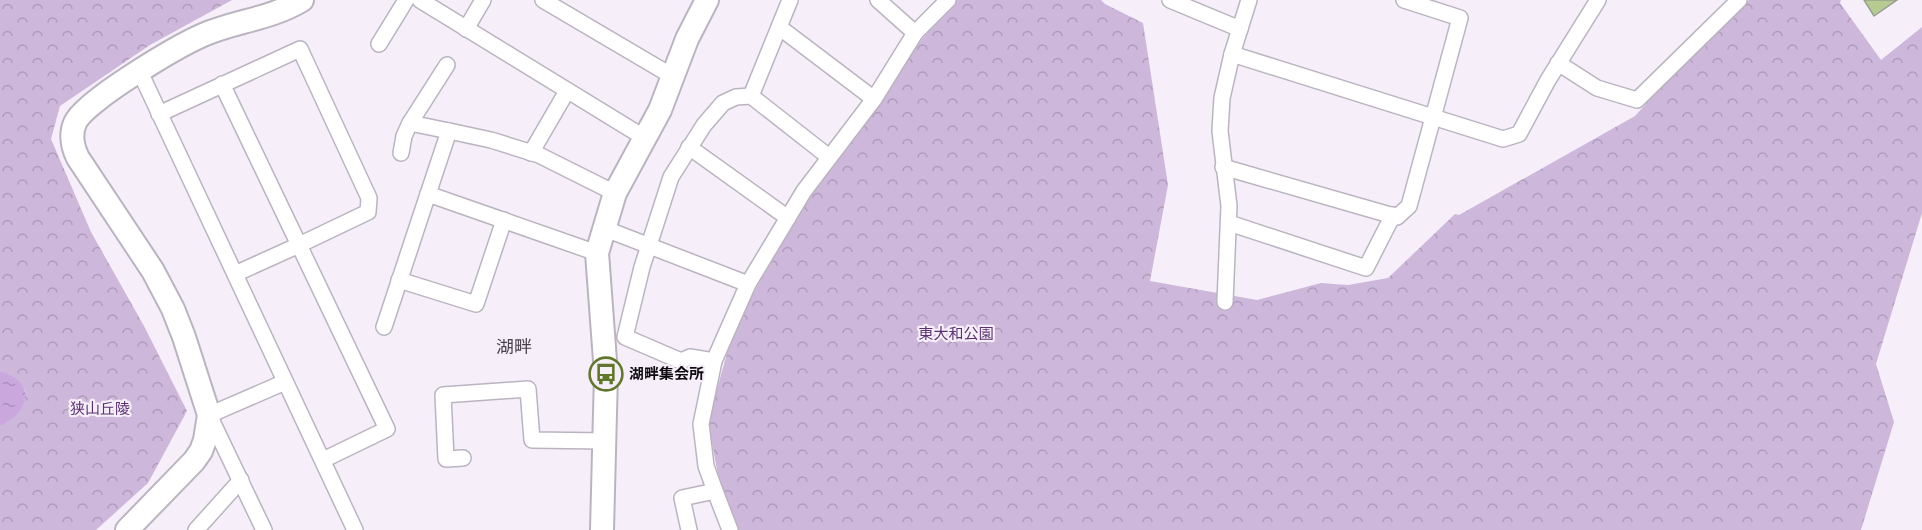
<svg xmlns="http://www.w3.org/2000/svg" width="1922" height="530" font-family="'Archivo Narrow','Noto Sans JP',sans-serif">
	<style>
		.forest { fill: url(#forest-crowns) }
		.water { fill: url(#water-ripples) }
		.building { fill: #b6cb8f; stroke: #999e92; stroke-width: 1.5 }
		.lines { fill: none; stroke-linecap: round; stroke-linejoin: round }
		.street-casing { stroke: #bbb4c0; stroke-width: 18 }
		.secondary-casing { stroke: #bbb4c0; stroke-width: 26 }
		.street { stroke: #fff; stroke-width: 15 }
		.secondary { stroke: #fff; stroke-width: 22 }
		.labels { text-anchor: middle; stroke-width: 4.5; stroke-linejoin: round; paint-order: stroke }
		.park-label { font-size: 15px; fill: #5c3172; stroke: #f6effa }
		.poi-label { font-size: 15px; font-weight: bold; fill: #0e0b0f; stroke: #f6effa; text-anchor: start }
		.quarter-label { font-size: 18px; fill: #48424b; stroke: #f6effa }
	</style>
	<defs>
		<pattern id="forest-crowns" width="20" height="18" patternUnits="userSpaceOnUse" patternTransform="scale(1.5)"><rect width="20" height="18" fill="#cdb7db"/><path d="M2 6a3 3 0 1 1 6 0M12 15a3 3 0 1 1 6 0" fill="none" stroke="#af9cbb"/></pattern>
		<pattern id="water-ripples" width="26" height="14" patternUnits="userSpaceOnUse" patternTransform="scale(1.5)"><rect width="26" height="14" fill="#caa8de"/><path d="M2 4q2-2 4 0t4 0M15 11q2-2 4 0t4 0" fill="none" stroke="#ac8fbd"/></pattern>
	</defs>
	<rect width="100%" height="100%" fill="#f6effa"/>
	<g class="forest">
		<path d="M 0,0 L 232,0 L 150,45 L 60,106 L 51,139 L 91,232 L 144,326 L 187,411 L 148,483 L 96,530 L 0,530 L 0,426 C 14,419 25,407 25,391 L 10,375 L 0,371 Z"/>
		<polygon points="957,0 1101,0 1105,4 1143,23 1168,185 1150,281 1257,300 1321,283 1348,285 1388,278 1455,214 1459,215 1635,116 1662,86 1749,0 1841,0 1840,3 1881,60 1922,27 1922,213 1876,364 1894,422 1861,530 737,530 720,486 708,421 735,325 808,198 922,39"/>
	</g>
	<path class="water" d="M 0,371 C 37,382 30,412 0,426 Z"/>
	<polygon class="building" points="1864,0 1897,0 1874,16"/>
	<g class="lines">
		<defs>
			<g id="street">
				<polyline points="420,0 645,138"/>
				<polyline points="543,0 672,76"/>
				<polyline points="878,0 915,33"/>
				<polyline points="1170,0 1240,29"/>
				<polyline points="779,27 874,99"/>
				<polyline points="466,29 483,0"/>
				<polyline points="379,44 406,0"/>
				<polyline points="1232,54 1503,139 1519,134 1548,80 1598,0"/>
				<polyline points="1558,63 1597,88 1637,100 1739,0"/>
				<polyline points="447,65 410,123 449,131"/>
				<polyline points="140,72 355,530"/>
				<polyline points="751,96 790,0"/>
				<polyline points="159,114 300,49 369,198 368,212 299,245 222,84"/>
				<polyline points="689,147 788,218"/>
				<polyline points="401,153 404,136 410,123"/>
				<polyline points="531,153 567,91"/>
				<polyline points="1223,167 1397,217 1409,206 1460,18 1404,0"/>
				<polyline points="428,194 449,131 491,140 539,155 615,193"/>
				<polyline points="1229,223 1366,268 1393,215"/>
				<polyline points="603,228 748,284"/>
				<polyline points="235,274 299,245 387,429 323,460"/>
				<polyline points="399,280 476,304 504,220"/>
				<polyline points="1225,302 1229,206 1220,131 1222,98 1232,54 1249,0"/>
				<polyline points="384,327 428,194 597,253"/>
				<polyline points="714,361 690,357 681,361 625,337 642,267 671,177 704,125 723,103 736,97 751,96 829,157"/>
				<polyline points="463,458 446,459 443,395 528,389 532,440 605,441"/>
				<polyline points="715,491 706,466 701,424 714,361 748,284 804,191 874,99 915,33 948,0"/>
				<polyline points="196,530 241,480"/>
				<polyline points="264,530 209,415 285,382"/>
				<polyline points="689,530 682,498 715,491 730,530"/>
			</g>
			<g id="secondary">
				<path d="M 127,530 L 194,461 L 201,451 L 205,440 L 209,415 L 184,337 L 173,309 L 153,271 L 78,158 C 72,146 70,135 75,123 C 84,101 178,46 203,35 C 235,21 271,19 302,0"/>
				<polyline points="602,530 606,374 597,253 615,193 660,110 687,39 707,0"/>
			</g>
		</defs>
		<use href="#street" class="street-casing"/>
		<use href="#secondary" class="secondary-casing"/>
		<use href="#street" class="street"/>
		<use href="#secondary" class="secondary"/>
	</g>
	<defs>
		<symbol id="bus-ring" viewBox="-11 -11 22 22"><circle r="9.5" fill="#f6effa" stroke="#61782a" stroke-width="1.5"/><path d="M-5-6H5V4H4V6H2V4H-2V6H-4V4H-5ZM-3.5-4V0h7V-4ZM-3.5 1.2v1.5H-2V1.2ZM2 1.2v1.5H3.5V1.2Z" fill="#61782a"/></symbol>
	</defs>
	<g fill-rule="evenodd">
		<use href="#bus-ring" x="587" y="355" width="38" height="38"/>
	</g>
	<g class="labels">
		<g class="park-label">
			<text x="956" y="339">東大和公園</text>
			<text x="100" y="414">狭山丘陵</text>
		</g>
		<g class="poi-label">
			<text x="629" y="379">湖畔集会所</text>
		</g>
		<g class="quarter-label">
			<text x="514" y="353">湖畔</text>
		</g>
	</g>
</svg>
